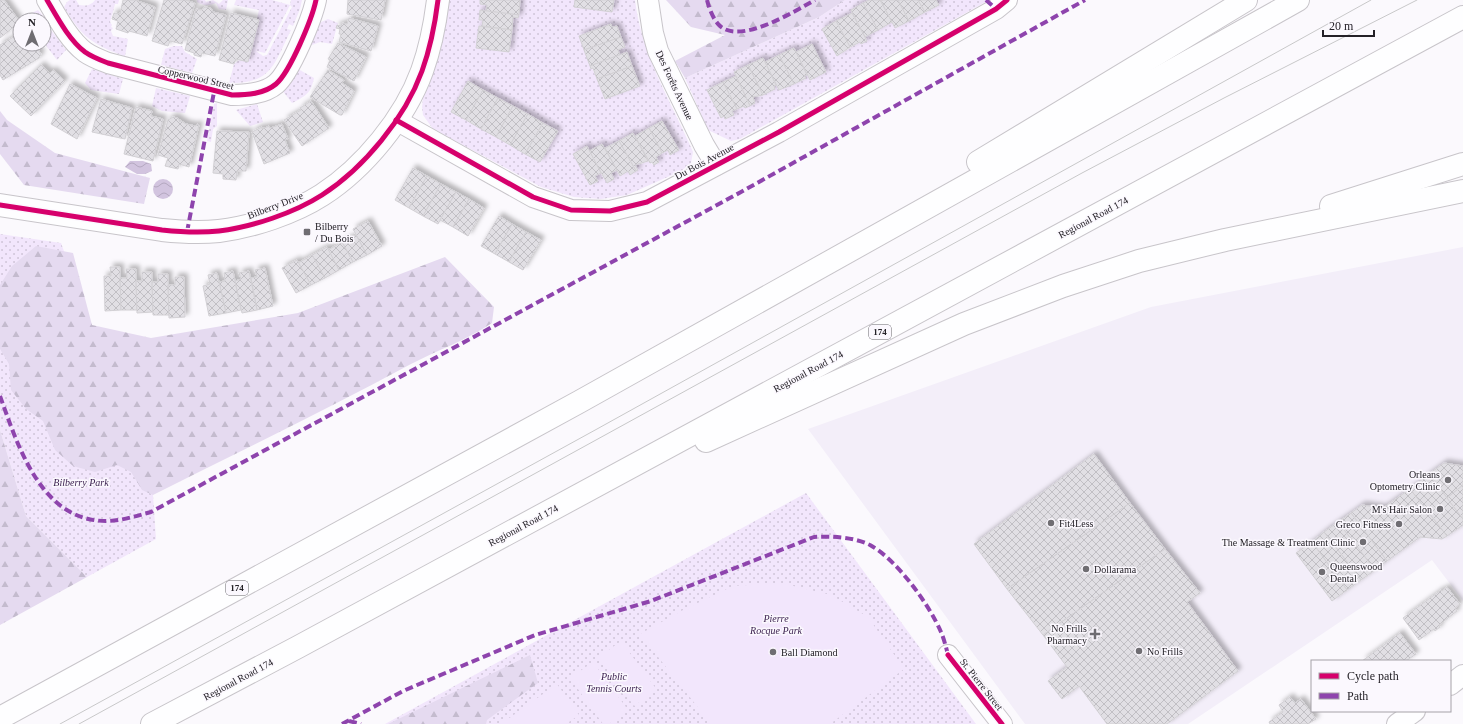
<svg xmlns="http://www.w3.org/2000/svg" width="1463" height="724" font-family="'Times New Roman',serif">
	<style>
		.built { fill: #f3eef9 }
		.green { fill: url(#green-dots); fill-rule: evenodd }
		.forest { fill: url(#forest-firs) }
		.pitch { fill: #f2e6fc }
		.water { fill: url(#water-waves) }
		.building { fill: url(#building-cross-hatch); stroke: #d2d0d4; filter: url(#shadow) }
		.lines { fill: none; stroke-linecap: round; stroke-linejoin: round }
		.street-casing { stroke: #c8c5ca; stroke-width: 22 }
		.secondary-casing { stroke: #c8c5ca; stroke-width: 24 }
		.highway-casing { stroke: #c8c5ca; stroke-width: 24 }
		.street { stroke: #fefeff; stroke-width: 20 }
		.secondary { stroke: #fefeff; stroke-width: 22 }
		.highway { stroke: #fefeff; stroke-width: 22 }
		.tram { stroke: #c8c8c9; stroke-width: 1 }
		.quiet { stroke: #8e44ad; stroke-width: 4; stroke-dasharray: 8 4; stroke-linecap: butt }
		.cycleway-casing { stroke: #fbf8fe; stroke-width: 8 }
		.cycleway { stroke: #d6006c; stroke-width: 5 }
		.poi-dot { fill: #6f6d72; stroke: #fbf8fe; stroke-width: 1.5 }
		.labels { text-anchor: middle; stroke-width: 3; stroke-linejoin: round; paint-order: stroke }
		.shield { fill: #fbf8fe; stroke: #646268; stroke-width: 1 }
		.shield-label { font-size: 9px; font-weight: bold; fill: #242127 }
		.street-label { font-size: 10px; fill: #242127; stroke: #fbf8fe }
		.poi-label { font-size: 10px; fill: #242127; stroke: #fbf8fe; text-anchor: start }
		.park-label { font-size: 10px; font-style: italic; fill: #3d2351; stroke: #fbf8fe }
	</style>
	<defs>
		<pattern id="green-dots" width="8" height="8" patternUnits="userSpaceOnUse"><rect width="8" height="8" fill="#f2e6fc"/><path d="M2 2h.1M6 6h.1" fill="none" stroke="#cfc5d8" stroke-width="1.8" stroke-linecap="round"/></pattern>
		<pattern id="forest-firs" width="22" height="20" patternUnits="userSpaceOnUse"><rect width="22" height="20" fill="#e5daf0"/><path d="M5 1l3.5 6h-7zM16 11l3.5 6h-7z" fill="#c4bbce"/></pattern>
		<pattern id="water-waves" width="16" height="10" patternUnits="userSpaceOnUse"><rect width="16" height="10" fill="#d2c4df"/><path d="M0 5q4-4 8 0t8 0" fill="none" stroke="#b4a8bf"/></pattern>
		<pattern id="building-cross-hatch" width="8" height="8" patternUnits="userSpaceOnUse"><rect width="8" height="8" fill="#e1dfe4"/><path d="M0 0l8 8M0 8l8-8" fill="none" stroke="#c1bfc4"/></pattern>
		<filter id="shadow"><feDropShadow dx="3.5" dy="-3.5" stdDeviation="2" flood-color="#0004"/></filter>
	</defs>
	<rect width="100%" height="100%" fill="#fbf9fd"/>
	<polygon class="built" points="1463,247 1463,601 1432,560 1188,724 1025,724 808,429 1151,307"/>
	<g class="green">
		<path d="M 70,0 L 76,0 L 79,5 C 85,6 91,6 95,0 L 119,0 L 118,4 L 115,4 L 110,22 L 112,25 L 111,27 L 113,28 L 111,31 L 113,36 L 128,39 L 125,56 C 92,45 81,36 64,7 L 67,2 Z"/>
		<path d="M 197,0 L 205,0 L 206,2 L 213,0 L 219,4 L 223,0 L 228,0 L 226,10 L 219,9 L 216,3 C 208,6 204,6 197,2 Z"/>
		<path d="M 236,0 L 272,0 L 290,5 L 291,0 L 302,0 L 300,9 L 293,26 L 289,24 L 287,29 L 291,30 C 274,64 272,84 229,83 L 234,64 L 239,60 L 247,61 L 259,10 L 234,5 ZM 290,5 L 292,7 L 267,55 L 263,56 L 256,51 L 265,53 Z"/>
		<path d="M 449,0 L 480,0 L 480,4 L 487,5 L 486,11 L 479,20 L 483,20 L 482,26 L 479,26 L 476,48 L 509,52 L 513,17 L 518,18 L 520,0 L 575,0 L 574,7 L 612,12 L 614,0 L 635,0 C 642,58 671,100 693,152 L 691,163 L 681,171 L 627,195 L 601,199 L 574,197 L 541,187 L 433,129 L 423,115 L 422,107 L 424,91 L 438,60 ZM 611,24 L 612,27 L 617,26 L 625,47 L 618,50 L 620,55 L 627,52 L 640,86 L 605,99 L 579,36 ZM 468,81 L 557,131 L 540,162 L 451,112 ZM 662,121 L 679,150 L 670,155 L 668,150 L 656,157 L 659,162 L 654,165 L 648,161 L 641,164 L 640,163 L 635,165 L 638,170 L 630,174 L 628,171 L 620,176 L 617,170 L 611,173 L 614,179 L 607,183 L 601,173 L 595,176 L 598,181 L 590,185 L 573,154 L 586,147 L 589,151 L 602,144 L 605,148 L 633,133 L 635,136 Z"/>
		<path d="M 845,0 L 869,0 L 851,10 L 852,13 L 822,29 L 837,56 L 860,42 L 861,44 L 867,41 L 865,37 L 892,22 L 896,28 L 939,5 L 936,0 L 989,0 L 740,139 L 731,141 L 708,130 L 685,78 L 819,17 ZM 812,44 L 826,72 L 810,80 L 807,75 L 804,76 L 805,79 L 779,90 L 776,85 L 774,86 L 775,89 L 758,97 L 757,95 L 753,97 L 755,103 L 732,111 L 734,115 L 726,119 L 724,116 L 721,118 L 707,90 L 736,76 L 734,72 L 763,58 L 765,62 L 793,48 L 796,52 Z"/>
		<polygon points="38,10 43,16 38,20 26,20 30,14"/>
		<polygon points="328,19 338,23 332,44 320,42 312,45 308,44 319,23"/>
		<polygon points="51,30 66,50 57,60 47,47 44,41 44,34"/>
		<polygon points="174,46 182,46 185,52 197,59 192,73 161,65 165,49"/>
		<polygon points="92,69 123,79 119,94 91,90 85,83"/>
		<path d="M 298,69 L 314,78 C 311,93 306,96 292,103 L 282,90 Z"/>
		<polygon points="156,88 190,96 185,113 162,111 152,106"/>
		<polygon points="217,103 217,126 213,129 211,142 207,141 214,104"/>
		<polygon points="257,104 263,122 250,126 236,110"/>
		<polygon points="0,234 61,243 153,495 156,539 87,577 26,516 0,430"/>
		<polygon points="806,493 976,724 385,724"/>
	</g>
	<g class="forest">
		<polygon points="666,0 845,0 819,17 685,78 675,61 725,35 691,27"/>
		<polygon points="0,111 7,120 55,153 150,178 144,204 24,185 0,154"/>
		<path d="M 36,246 L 73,253 L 92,325 L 151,338 L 298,313 L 445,257 L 494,307 L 492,323 C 467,340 438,350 411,364 C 326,410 239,452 153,495 L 142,490 L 131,472 L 117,465 L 95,472 L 73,466 L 55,450 L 43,421 L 26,409 L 11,390 L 9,364 L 0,349 L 0,285 L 12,266 Z"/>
		<polygon points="0,430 26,516 87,577 0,625"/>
		<polygon points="530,655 538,683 487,720 486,724 388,724"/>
	</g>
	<g class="pitch">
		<polygon points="781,583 831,595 868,617 904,669 830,724 711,724 640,634 683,610 733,586"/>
		<polygon points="621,641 657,690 634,706 599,657"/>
		<polygon points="593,662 628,710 609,724 603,724 570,678"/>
		<polygon points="557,684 579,715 566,724 501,724"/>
	</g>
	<g class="water">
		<polygon points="130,161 143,161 151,164 152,171 145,174 137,174 125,167"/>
		<circle cx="163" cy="189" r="10"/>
	</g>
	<g class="building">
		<polygon points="0,0 4,0 20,22 0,38"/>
		<polygon points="123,0 135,0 155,7 147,36 129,31 128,33 116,29 118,21 112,19 114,13 120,14"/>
		<polygon points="164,0 185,0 195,3 182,44 170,41 168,46 152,41"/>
		<polygon points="348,0 385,0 381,20 347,14"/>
		<polygon points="480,0 520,0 519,15 486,11 487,5 480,4"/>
		<polygon points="575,0 614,0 612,12 574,7"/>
		<polygon points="869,0 880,0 892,22 878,30 863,3"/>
		<polygon points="883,0 898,0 909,21 895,28 881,1"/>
		<polygon points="898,0 918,0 925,12 909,21"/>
		<polygon points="918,0 936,0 939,5 925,12"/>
		<polygon points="863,3 878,30 865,37 851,10"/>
		<polygon points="205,7 211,8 213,12 226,15 215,56 202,53 201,57 194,55 194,53 185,50 196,9 201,10"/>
		<polygon points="480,10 519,15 518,18 513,17 512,30 482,26 483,20 479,20"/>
		<polygon points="231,13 259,20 248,62 236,59 234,64 219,60"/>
		<polygon points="852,13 867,41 861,44 860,42 850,47 836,21"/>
		<polygon points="349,18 378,26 371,51 339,42 341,34 339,34 340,29 336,28 337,25 341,26 342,23 347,24"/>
		<polygon points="836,21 850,47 837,56 822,29"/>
		<polygon points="611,24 612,27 617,26 621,37 584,50 579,36"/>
		<polygon points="479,26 512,30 509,52 476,48"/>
		<polygon points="20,33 20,44 33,44 31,46 37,48 41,54 39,58 3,80 0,75 0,45"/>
		<polygon points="621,37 625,47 618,50 620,55 590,66 584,50"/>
		<polygon points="338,43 366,57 354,81 327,67 330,60 328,59"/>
		<polygon points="812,44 826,72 810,80 796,52"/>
		<polygon points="794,48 807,75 804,76 806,78 794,84 779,55"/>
		<polygon points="627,52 632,66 597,79 593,68 591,69 590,66"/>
		<polygon points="779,55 794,84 779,90 765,62"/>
		<polygon points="763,58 776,85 774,86 775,89 763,95 748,65"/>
		<polygon points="41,65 50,73 53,70 65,81 31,116 10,96"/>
		<polygon points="748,65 763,95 753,97 755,103 750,106 734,72"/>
		<polygon points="632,66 640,86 605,99 597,79"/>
		<polygon points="328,70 344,80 342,83 354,91 342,115 340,115 310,97"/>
		<polygon points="736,76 750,106 745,108 744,106 737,109 723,82"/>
		<polygon points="468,81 483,90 466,120 451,112"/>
		<polygon points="723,82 737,109 732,111 734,115 725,119 724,116 721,118 707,90"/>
		<polygon points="70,84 97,98 77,139 51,124"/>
		<polygon points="483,90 498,98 481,129 466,120"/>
		<polygon points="498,98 513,106 496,137 481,129"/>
		<polygon points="101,99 132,108 125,139 92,132"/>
		<polygon points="311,101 329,128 302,146 284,120 301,110 300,108"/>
		<polygon points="513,106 528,114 510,145 496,137"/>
		<polygon points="136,107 152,111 151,116 163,119 153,161 124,154"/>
		<polygon points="528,114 543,123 525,154 510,145"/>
		<polygon points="173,117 178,118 180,122 180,120 186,124 196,126 197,124 199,125 189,167 179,164 178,169 165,166 168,158 158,155 168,120"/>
		<polygon points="662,121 679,150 670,155 668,150 662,153 649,128"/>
		<polygon points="543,123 558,131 540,162 525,154"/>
		<polygon points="282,124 288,139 285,140 290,153 264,164 252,132 262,127 262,129 269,126 270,128"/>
		<polygon points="649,128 662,153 656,157 659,162 654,165 652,162 650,163 635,136"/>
		<polygon points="217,131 249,132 246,171 237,171 236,180 223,179 223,174 213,173"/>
		<polygon points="633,133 648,161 635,165 638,170 636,171 619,141"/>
		<polygon points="619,141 636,171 630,175 628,171 620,176 605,148"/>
		<polygon points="602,144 617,170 611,173 614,179 607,183 589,151"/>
		<polygon points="587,146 601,173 595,176 598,181 590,185 573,154"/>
		<polygon points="413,168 427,176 409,208 395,200"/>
		<polygon points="427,176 441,184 423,216 409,208"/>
		<polygon points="441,184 456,192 438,224 423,216"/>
		<polygon points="456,192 469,199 453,227 440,220"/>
		<polygon points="469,199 484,208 468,236 453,227"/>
		<polygon points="499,216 512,224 495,254 481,246"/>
		<polygon points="368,221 382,246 367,255 353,229"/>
		<polygon points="512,224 526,232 509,262 495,254"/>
		<polygon points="526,232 541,240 523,270 509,262"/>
		<polygon points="356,235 367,255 353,262 342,242"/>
		<polygon points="342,242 353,262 339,270 328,250"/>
		<polygon points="327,247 339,270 325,278 312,255"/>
		<polygon points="312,255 325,278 311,285 298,263"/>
		<polygon points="297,260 311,285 296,293 282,268"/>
		<polygon points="110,267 120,267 121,310 105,311 104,276 111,276"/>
		<polygon points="265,268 273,306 257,310 251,278 257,277 255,270"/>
		<polygon points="126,269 136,269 137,310 121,310 120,278 127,278"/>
		<polygon points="233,271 241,310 226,313 219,282 225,281 224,273"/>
		<polygon points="249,271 257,310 242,313 235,281 241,279 239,273"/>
		<polygon points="142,272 152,272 153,312 137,313 136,281 142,281"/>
		<polygon points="217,273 226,313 209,316 203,286 210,284 208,275"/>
		<polygon points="158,274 168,274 169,315 153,315 152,282 158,282"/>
		<polygon points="175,277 184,277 185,317 169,318 168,285 175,285"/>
		<polygon points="1094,454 1130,503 1007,589 974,544"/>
		<polygon points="1444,463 1463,466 1463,485 1447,498 1429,474"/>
		<polygon points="1429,474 1463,519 1463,525 1447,536 1410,489"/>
		<polygon points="1463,485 1463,519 1447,498"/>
		<polygon points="1410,489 1447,536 1442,539 1420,537 1387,561 1351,513 1362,505 1383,508"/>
		<polygon points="1130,503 1165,549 1043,635 1007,589"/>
		<polygon points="1351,513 1387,561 1375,570 1338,522"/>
		<polygon points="1338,522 1375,570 1361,580 1324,532"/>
		<polygon points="1324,532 1361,580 1347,590 1312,542"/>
		<polygon points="1312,542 1347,590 1332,601 1296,553"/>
		<polygon points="1165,549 1200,593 1187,602 1238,671 1167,724 1107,724 1079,686 1062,699 1048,681 1067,667 1043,635"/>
		<polygon points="1447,587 1460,604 1455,608 1457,611 1439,625 1440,627 1435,631 1434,629 1419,640 1403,618 1441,590 1442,591"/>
		<polygon points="1400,633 1416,654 1406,661 1362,661"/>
		<polygon points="1290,697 1295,703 1301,699 1316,719 1308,724 1270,724 1269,722 1283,712 1279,705"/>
	</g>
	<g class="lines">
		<defs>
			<g id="street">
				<path d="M 47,0 C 57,17 69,40 85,52 C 92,57 100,60 108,63 L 232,95 C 247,95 264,94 276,84 C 290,72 312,19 316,0"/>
				<polyline points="648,0 653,33 658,51 704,145 716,165"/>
				<polyline points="396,120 533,197 571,210 610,211 647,202 779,132 996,9 1007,0"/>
				<polyline points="948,655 1002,724"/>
				<polyline points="1450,685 1463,675"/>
				<polyline points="1397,724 1415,711"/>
			</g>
			<path id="secondary" d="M 0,205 L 162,230 C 181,232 200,233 219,231 C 252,227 294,213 322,195 C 364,168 405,118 422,71 C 430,49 435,24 438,0"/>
			<g id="highway">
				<polyline points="978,162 1246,0"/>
				<polyline points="1331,206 1463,164"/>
				<polyline points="706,441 964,324 1063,286 1139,261 1225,240 1463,191"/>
				<polyline points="0,718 579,402 1298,0"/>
				<polyline points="152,724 298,647 1463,17"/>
			</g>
		</defs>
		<use href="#street" class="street-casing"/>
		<use href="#secondary" class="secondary-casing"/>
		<use href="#highway" class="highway-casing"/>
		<use href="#street" class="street"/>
		<use href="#secondary" class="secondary"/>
		<use href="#highway" class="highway"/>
		<g class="tram">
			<polyline points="60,724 597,429 1371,0"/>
			<polyline points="79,724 1082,173 1224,98 1417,0"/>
		</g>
		<g class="quiet">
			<path d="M 707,0 C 709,8 713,19 719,25 C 739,46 795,11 815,0"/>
			<polyline points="986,0 996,9"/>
			<polyline points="187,232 214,92"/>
			<path d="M 0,396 C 18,446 41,521 106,521 C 121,521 136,516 151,512 L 741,192 L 1085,0"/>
			<polyline points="349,721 361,724"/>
			<path d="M 342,724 L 403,691 L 535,635 L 651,601 L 814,537 C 832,536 854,537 870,545 C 896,559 929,604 941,632 C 944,639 946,647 948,655"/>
		</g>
		<defs>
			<g id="cycleway">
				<path d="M 47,0 C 57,17 69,40 85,52 C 92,57 100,60 108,63 L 232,95 C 247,95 264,94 276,84 C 290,72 312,19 316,0"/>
				<polyline points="396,120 533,197 571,210 610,211 647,202 779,132 996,9 1007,0"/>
				<path d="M 0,205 L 162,230 C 181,232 200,233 219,231 C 252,227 294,213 322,195 C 364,168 405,118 422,71 C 430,49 435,24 438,0"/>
				<polyline points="948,655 1002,724"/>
			</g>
		</defs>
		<use href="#cycleway" class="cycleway-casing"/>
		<use href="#cycleway" class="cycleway"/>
	</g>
	<g class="poi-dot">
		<rect x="303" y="228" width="8" height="8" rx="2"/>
		<circle cx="1448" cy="480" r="4"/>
		<circle cx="1440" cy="509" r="4"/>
		<circle cx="1051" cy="523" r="4"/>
		<circle cx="1399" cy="524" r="4"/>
		<circle cx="1363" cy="542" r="4"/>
		<circle cx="1086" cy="569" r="4"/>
		<circle cx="1322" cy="572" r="4"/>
		<path d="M1093 628h4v4h4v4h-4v4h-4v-4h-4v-4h4z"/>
		<circle cx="1139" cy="651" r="4"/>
		<circle cx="773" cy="652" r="4"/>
	</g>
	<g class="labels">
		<g class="shield">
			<rect x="869" y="325" width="22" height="14" rx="3"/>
			<rect x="226" y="581" width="22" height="14" rx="3"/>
		</g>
		<g class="shield-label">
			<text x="880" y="335">174</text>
			<text x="237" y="591">174</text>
		</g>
		<g class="street-label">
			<text transform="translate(196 77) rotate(13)" y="4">Copperwood Street</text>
			<text transform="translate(675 85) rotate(65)" y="4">Des Forêts Avenue</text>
			<text transform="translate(704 161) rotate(-28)" y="4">Du Bois Avenue</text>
			<text transform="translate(275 205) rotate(-21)" y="4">Bilberry Drive</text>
			<text transform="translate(1093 217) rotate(-28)" y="4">Regional Road 174</text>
			<text transform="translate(808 371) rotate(-28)" y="4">Regional Road 174</text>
			<text transform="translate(523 525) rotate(-28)" y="4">Regional Road 174</text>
			<text transform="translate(238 679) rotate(-28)" y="4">Regional Road 174</text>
			<text transform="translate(982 684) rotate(52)" y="4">St. Pierre Street</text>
		</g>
		<g class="poi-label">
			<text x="315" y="230">Bilberry<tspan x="315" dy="12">/ Du Bois</tspan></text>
			<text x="1440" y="478" text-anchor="end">Orleans<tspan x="1440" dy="12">Optometry Clinic</tspan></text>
			<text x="1432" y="513" text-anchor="end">M's Hair Salon</text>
			<text x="1059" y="527">Fit4Less</text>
			<text x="1391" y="528" text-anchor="end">Greco Fitness</text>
			<text x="1355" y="546" text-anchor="end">The Massage &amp; Treatment Clinic</text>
			<text x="1330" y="570">Queenswood<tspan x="1330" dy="12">Dental</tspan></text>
			<text x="1094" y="573">Dollarama</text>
			<text x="1087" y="632" text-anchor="end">No Frills<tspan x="1087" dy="12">Pharmacy</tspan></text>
			<text x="1147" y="655">No Frills</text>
			<text x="781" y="656">Ball Diamond</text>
		</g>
		<g class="park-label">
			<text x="81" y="486">Bilberry Park</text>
			<text x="776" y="622">Pierre<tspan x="776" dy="12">Rocque Park</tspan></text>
			<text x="614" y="680">Public<tspan x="614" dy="12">Tennis Courts</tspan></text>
		</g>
	</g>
	<rect x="1311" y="660" width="140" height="52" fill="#fbf8fe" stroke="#a5a2a8"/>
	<rect x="1319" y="673" width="20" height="6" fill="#d6006c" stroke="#a5a2a8"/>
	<text x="1347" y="680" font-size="12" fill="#242127">Cycle path</text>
	<rect x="1319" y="693" width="20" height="6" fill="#8e44ad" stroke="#a5a2a8"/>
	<text x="1347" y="700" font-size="12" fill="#242127">Path</text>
	<g transform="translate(32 32)"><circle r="19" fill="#fbf8fe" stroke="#a5a2a8"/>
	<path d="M0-3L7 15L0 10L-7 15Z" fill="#6f6d72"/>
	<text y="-6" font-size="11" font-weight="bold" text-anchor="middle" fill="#242127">N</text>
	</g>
	<path d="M1323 30v6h51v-6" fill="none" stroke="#242127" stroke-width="2"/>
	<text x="1329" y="30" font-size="12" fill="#242127" stroke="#fbf8fe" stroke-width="3" paint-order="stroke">20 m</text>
</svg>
